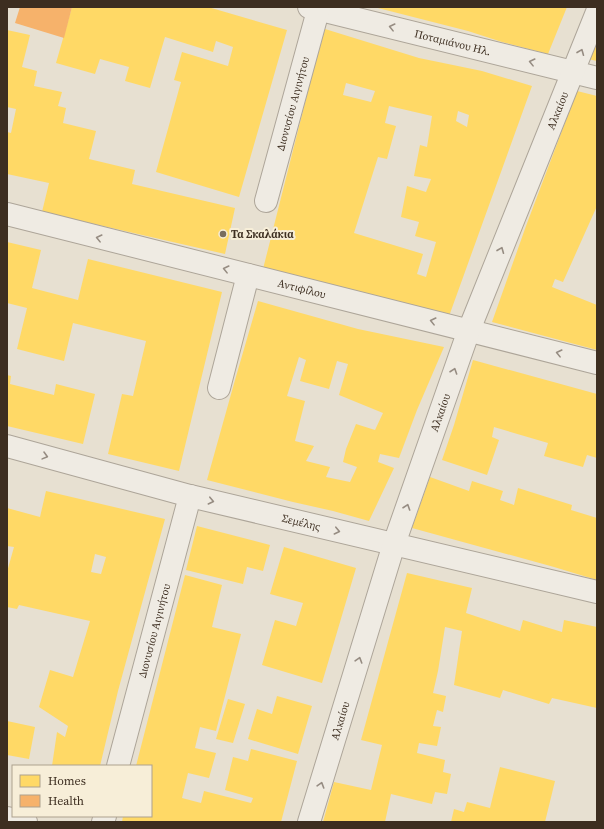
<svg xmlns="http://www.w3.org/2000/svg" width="604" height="829" font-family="'Source Serif 4',serif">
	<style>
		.homes { fill: #ffd966; fill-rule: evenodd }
		.health { fill: #f6b26b }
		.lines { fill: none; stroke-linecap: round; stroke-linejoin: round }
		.minor-casing { stroke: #ada599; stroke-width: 24 }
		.minor { stroke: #efebe3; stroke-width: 22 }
		.oneway { stroke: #968c82 }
		.poi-dot { fill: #786c5e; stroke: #f7eed8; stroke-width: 1.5 }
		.labels { text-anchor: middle; stroke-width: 4; stroke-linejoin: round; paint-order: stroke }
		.street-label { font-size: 11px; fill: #3d2e20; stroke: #f7eed8 }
		.poi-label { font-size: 11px; font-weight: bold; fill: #3d2e20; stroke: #f7eed8; text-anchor: start }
	</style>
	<rect width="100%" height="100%" fill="#e7e0d1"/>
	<g class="homes">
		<polygon points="72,7 208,7 287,30 239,197 156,172 181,82 174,80 182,52 228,66 233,47 216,41 213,52 165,37 150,88 125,81 129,67 100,59 95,74 56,63"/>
		<polygon points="374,7 567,7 548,54 502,42 468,31"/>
		<path d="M 325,29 L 419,58 L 482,71 L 532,86 L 448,319 L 263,269 L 309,87 ZM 346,83 L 375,91 L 371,102 L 343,95 ZM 389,106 L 432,116 L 427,147 L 420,145 L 414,176 L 431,179 L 426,192 L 407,186 L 401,217 L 419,222 L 415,236 L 436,242 L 426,277 L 417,274 L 423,254 L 354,233 L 378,157 L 387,159 L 396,126 L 385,123 ZM 458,111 L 469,115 L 467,127 L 456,121 Z"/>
		<polygon points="7,30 30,35 22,67 37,71 34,86 62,92 58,106 66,108 63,123 96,131 89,159 135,170 132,184 235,208 225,254 42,212 49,183 7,174 7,132 11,133 16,109 7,107"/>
		<polygon points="597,35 597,61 588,59"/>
		<polygon points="577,91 597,96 597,206 563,282 555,279 552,287 597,305 597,350 492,322 526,226"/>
		<polygon points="7,242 41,250 32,288 78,300 88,259 222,292 179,471 108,454 122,394 133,396 146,341 73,323 64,361 17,349 27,308 7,303"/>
		<path d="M 258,301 L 358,329 L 444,347 L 417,410 L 399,458 L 380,454 L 378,462 L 394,468 L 369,521 L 333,511 L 293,502 L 207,480 L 235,380 ZM 299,357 L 306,360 L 300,381 L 329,389 L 337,361 L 348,364 L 339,395 L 383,413 L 375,430 L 356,424 L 346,449 L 343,462 L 357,467 L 350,482 L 326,477 L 330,467 L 306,461 L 314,446 L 295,441 L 305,401 L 287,396 Z"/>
		<polygon points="473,360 597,394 597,458 587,455 583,467 544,456 548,443 494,427 492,437 499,440 487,475 442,460 454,425"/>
		<polygon points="7,375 11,376 10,384 54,395 56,384 95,394 83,444 7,426"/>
		<polygon points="430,477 469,491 472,481 503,491 500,500 514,505 518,488 572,505 571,510 597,518 597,580 554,567 412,528"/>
		<path d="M 46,491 L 165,519 L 118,691 L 100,766 L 52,766 L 57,732 L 65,737 L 68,726 L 39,707 L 50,670 L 73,677 L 90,621 L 19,605 L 17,609 L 7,607 L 7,572 L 14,547 L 7,546 L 7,508 L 40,517 ZM 95,554 L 106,557 L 101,574 L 91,572 Z"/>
		<polygon points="197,526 270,545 263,571 247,567 243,584 186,570"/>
		<polygon points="284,547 356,568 322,683 262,665 275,620 296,626 303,603 270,594"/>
		<polygon points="407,573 472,588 466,613 520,631 523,620 562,632 564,620 597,627 597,708 552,698 549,704 503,690 500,698 454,685 462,631 445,627 438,671 433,693 446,696 443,712 437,710 433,726 441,727 437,746 419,743 417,753 445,760 443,772 451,774 447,794 435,792 432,804 391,794 385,822 323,822 334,782 371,790 382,745 361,740"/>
		<polygon points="185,575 222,585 212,627 241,634 216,731 200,727 195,748 216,753 209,778 188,773 182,798 201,803 204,791 251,803 253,798 225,790 233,757 248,761 251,749 297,761 281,822 122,822 123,816 151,816 151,766 136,766"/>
		<polygon points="277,696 312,706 298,754 248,739 257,709 272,714"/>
		<polygon points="228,699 245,704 233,743 216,739"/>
		<polygon points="7,721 35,727 29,759 7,755"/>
		<polygon points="500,767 555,781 545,822 451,822 454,809 464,812 467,802 490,808"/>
	</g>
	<polygon class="health" points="20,7 72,7 64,38 15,23"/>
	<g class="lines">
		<defs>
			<g id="minor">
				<path id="s1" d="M 309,7 L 597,78"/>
				<path id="s2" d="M 266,201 L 319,7"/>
				<path id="s3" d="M 7,214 L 597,363"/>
				<polyline points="219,388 248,275"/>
				<path id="s4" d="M 7,446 L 190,496 L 597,592"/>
				<path id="s5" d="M 118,766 L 190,496"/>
				<polyline points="7,818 26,822"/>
				<polyline points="103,822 105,816"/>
				<path id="s6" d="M 309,822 L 394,544 L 469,330 L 597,12"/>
			</g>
		</defs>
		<use href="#minor" class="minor-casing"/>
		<use href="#minor" class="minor"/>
	</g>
	<defs><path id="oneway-chevron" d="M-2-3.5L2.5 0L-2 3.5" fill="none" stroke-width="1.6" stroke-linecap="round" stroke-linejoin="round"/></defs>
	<g class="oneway">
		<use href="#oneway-chevron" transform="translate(392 27) rotate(-166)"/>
		<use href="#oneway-chevron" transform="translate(581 52) rotate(-68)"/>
		<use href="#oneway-chevron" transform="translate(532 62) rotate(-166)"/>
		<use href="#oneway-chevron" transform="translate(99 238) rotate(-166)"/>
		<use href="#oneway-chevron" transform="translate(501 250) rotate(-68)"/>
		<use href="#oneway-chevron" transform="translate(226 269) rotate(-166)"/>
		<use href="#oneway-chevron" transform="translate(433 321) rotate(-166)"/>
		<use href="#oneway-chevron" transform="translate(559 353) rotate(-166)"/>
		<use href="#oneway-chevron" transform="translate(454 371) rotate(-71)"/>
		<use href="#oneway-chevron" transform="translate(45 456) rotate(15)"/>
		<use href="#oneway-chevron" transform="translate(211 501) rotate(13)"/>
		<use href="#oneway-chevron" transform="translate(407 507) rotate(-71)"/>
		<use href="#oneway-chevron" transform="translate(337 531) rotate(13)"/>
		<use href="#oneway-chevron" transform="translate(359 660) rotate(-73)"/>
		<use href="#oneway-chevron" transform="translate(321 785) rotate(-73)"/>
	</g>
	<circle class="poi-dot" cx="223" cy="234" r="4"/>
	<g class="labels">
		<g class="street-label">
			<text dy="4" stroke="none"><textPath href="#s1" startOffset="148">Ποταμιάνου Ηλ.</textPath></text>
			<text dy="4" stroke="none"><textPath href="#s2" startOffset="101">Διονυσίου Αιγινήτου</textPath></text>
			<text dy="4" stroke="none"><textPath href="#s6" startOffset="754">Αλκαίου</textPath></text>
			<text dy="4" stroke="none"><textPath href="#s3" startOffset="304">Αντιφίλου</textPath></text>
			<text dy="4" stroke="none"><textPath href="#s6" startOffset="430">Αλκαίου</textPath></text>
			<text dy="4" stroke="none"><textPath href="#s4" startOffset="304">Σεμέλης</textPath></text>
			<text dy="4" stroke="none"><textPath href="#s5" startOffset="140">Διονυσίου Αιγινήτου</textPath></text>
			<text dy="4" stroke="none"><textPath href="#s6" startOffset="106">Αλκαίου</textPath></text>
		</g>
		<g class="poi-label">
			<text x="231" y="238">Τα Σκαλάκια</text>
		</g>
	</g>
	<rect width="604" height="829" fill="none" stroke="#3d2e20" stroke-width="16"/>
	<rect x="12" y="765" width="140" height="52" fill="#f7eed8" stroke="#ada18e"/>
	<rect x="20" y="775" width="20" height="12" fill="#ffd966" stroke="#ada18e"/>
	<text x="48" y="785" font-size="12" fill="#3d2e20">Homes</text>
	<rect x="20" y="795" width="20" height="12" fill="#f6b26b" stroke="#ada18e"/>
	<text x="48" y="805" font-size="12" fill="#3d2e20">Health</text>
</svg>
